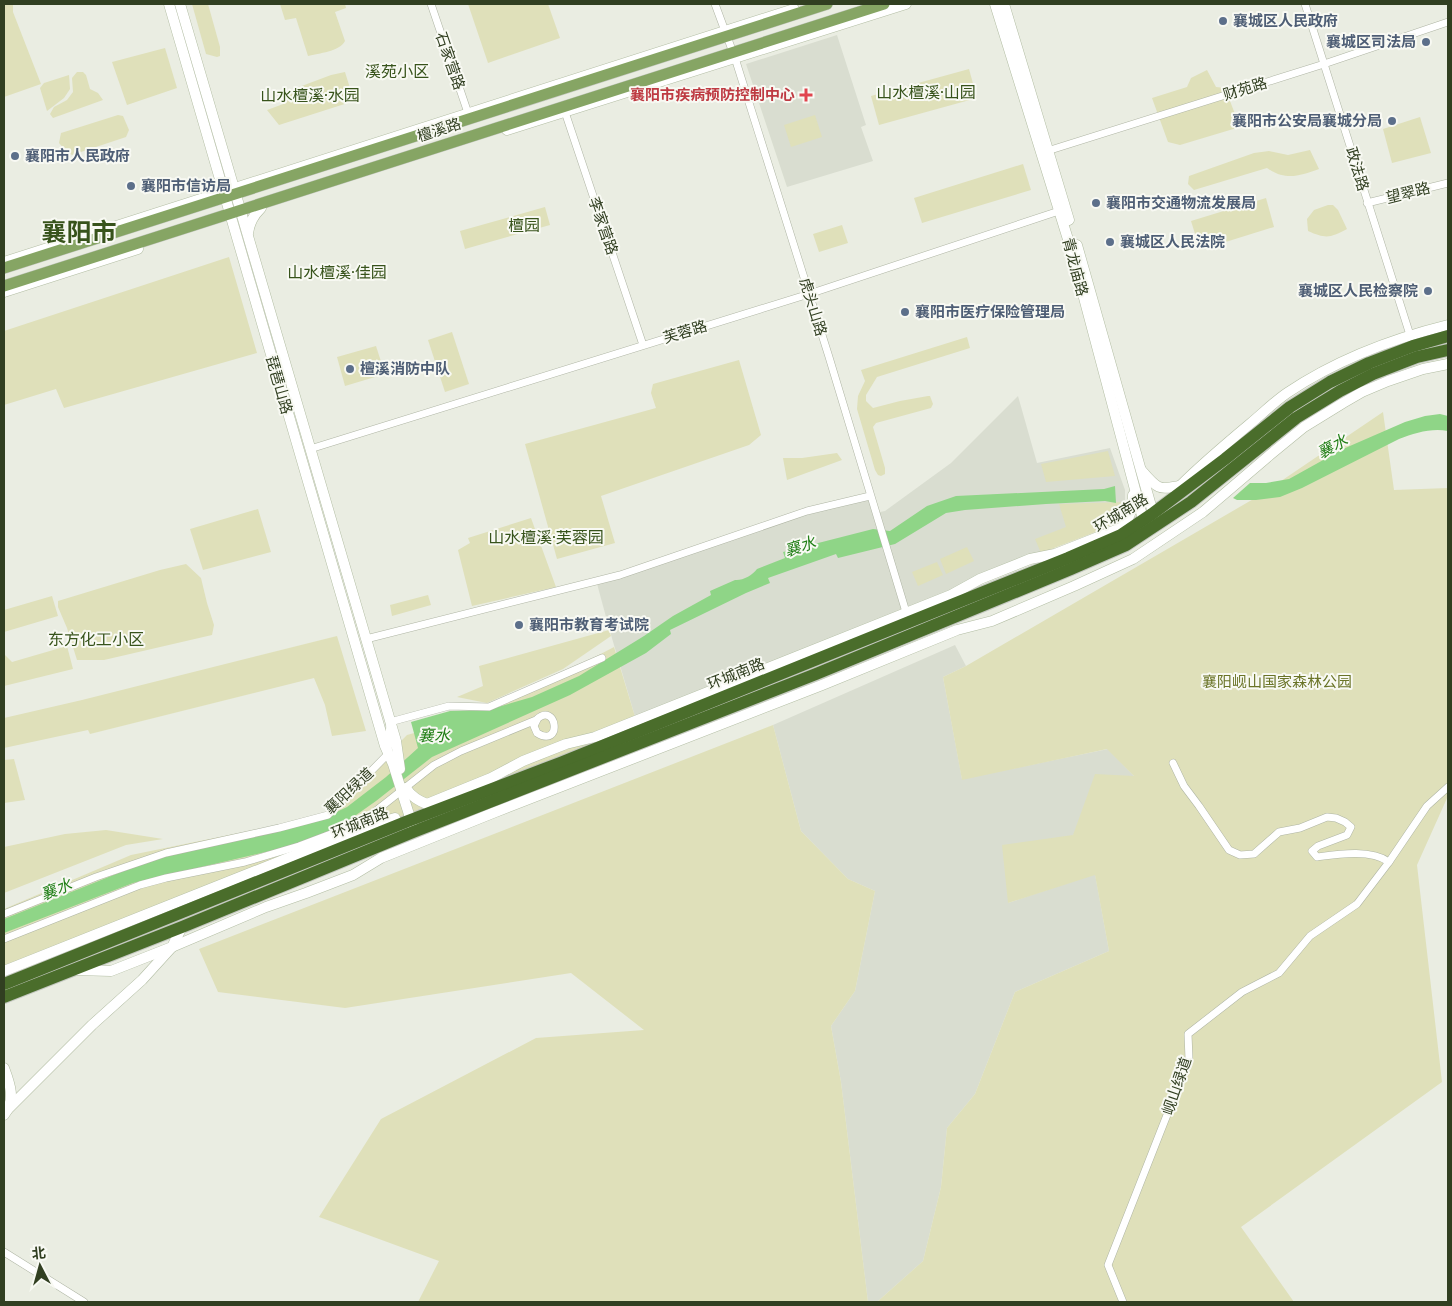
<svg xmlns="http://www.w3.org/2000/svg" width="1452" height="1306" font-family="Poppins,'Noto Sans SC',sans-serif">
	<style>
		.built { fill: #d9ddd0 }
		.green { fill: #dfe0ba }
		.water { fill: #8fd587 }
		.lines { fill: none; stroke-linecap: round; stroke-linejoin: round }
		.street-casing { stroke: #afb5a4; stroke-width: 8 }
		.secondary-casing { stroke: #b2bda3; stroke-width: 11 }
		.primary-casing { stroke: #c5c9c1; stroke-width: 12 }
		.highway-casing { stroke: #c5c9c1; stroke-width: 14 }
		.street { stroke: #fff; stroke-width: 7 }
		.secondary { stroke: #fff; stroke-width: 10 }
		.primary { stroke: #86a564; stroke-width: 11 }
		.highway { stroke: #4a6d2b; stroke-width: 12 }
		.service-dot { fill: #5c6f8a; stroke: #f8f9f3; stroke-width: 2 }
		.health-dot { fill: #e0444e; stroke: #f8f9f3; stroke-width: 2 }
		.labels { text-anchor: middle; stroke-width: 4; stroke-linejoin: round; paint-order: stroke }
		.service-label { font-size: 15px; font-weight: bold; fill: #4e5e75; stroke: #f8f9f3; text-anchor: start }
		.street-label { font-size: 15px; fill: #313f21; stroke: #f8f9f3 }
		.health-label { font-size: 15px; font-weight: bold; fill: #be3a42; stroke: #f8f9f3; text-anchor: end }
		.park-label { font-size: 15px; fill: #6a7427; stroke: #f8f9f3 }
		.neighbourhood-label { font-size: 16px; fill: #37531b; stroke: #f8f9f3 }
		.water-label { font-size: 16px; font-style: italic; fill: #217f17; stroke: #f8f9f3 }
		.town-label { font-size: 25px; font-weight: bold; fill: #37531b; stroke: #f8f9f3 }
	</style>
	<rect width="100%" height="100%" fill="#eaede2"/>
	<g class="built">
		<polygon points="837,35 866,125 861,127 873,161 787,187 746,64"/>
		<polygon points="1018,396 1037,463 1110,448 1125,490 1125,511 1114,522 636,720 609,628 596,580 807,511 870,496 875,513 885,511 951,463"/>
		<polygon points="955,645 966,666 943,677 962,779 1108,749 1135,777 1073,835 1008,903 1095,874 1109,951 1015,992 975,1094 947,1128 941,1187 923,1261 877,1302 868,1302 841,1082 831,1026 855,991 875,891 848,879 801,831 773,725"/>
	</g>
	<g class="green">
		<polygon points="4,4 13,4 13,12 41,84 4,97"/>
		<polygon points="192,4 208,4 220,47 220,56 217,57 206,54"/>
		<path d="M 280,4 L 345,4 L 346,8 L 335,12 L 345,41 C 339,52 319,53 308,56 L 296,18 L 285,20 Z"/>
		<polygon points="468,4 548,4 560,38 488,63"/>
		<polygon points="165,48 177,88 127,105 112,62"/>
		<polygon points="969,69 977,98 879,125 871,96"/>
		<polygon points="1207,70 1216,87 1225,88 1240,127 1180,145 1168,142 1152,98 1187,87 1191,78"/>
		<polygon points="77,72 83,72 86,75 90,89 98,93 103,100 53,118 50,114 54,107 67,100 73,92 72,78"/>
		<polygon points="345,72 354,101 279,125 267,110 286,103 283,93 331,75"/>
		<polygon points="69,75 70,89 64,98 47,111 40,88 44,83"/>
		<polygon points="118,115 123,116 129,130 126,137 72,155 66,151 59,143 61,133"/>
		<polygon points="815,115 822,137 791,147 784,125"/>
		<polygon points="1420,117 1431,153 1392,163 1383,129"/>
		<path d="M 1310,150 L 1319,169 C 1299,176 1286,181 1267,168 L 1194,190 L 1188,184 L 1189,176 L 1254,153 L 1269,151 L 1288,155 Z"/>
		<polygon points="1023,164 1031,190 922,223 914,198"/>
		<polygon points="1266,198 1274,227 1200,250 1191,221"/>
		<path d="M 1328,205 L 1333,205 L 1338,210 L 1347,229 C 1330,238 1326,239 1308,231 L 1307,219 L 1314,210 Z"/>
		<polygon points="545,207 550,225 465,249 460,231"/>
		<polygon points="842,225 848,243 819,252 813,234"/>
		<polygon points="229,257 257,353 64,408 56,389 4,405 4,331"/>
		<polygon points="452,332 469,384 445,392 428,340"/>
		<polygon points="967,337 970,348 877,377 866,395 866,401 873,408 900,401 928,396 930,396 933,404 931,408 876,423 873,427 885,468 885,474 881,476 878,475 875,470 857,409 858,396 865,381 861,370"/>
		<polygon points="376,346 385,374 345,386 337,357"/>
		<polygon points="739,360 761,435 749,445 601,496 615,543 557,559 525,444 656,408 651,393 653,384"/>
		<polygon points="1383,412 1394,490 1448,488 1448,796 1417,865 1442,1082 1241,1227 1294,1302 877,1302 923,1261 941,1187 947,1128 975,1094 1015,992 1109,951 1095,875 1008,903 1002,845 1073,835 1095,774 1134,776 1107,749 962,780 943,677 966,666 1262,494"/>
		<polygon points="1108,451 1115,476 1046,482 1041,464"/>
		<polygon points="837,453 842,460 787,480 783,458 802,458"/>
		<path d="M 1123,502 C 1123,515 1116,521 1106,528 L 1041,553 L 1035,539 L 1066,527 L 1059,504 Z"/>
		<polygon points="258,509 271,552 203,570 190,529"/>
		<polygon points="531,518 556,587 472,606 458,550 470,543 468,538"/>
		<polygon points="967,547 974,561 946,574 940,559"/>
		<polygon points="937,562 943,575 918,586 912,572"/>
		<polygon points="186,564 201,578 207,603 214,625 212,635 104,660 77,660 67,628 58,607 58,601 160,570"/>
		<polygon points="428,595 431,605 392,616 390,605"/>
		<polygon points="52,596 58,616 4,632 4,610"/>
		<polygon points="609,630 611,636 563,669 487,703 457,697 483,686 479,666"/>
		<polygon points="337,636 366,731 332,736 325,705 314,678 90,734 88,730 4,748 4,718 82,700"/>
		<polygon points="67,646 73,669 4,686 4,654 12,662"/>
		<polygon points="614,647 639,730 4,984 4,909 131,855 328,815 407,735 492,711"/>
		<polygon points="773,725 801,831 848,879 875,891 855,991 831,1026 841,1082 868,1302 418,1302 439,1261 319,1217 381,1119 536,1038 644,1030 571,973 345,1008 218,992 199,949"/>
		<polygon points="14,759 25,800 4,803 4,760"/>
		<polygon points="106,830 163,839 126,845 4,893 4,847 65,834"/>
	</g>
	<g class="water">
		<path d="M 1440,414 L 1448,416 L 1448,431 C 1431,428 1415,433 1399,439 L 1302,488 L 1280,497 L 1256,500 L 1237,500 L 1233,498 L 1250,483 L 1266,483 L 1289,479 L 1343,449 L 1405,422 L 1425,416 Z"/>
		<path d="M 1115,486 L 1116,503 L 1105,501 L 1046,504 L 965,510 L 946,513 L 895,544 L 838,558 L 836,554 L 768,578 L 770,583 L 746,593 L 670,630 L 671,634 L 646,653 L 570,695 L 432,757 L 376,801 L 349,820 L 329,831 L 287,847 L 133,883 L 4,933 L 4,919 L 131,868 L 167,856 L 328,816 L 347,807 L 386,777 L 418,748 L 411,722 L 450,711 L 488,710 L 532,697 L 579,676 L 644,636 L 673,616 L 711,595 L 710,591 L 735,580 C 742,581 753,575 757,569 L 785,558 L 783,552 L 873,529 L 890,531 L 927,506 L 956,496 L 1104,489 Z"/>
	</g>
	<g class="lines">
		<defs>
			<g id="street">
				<polyline points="431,4 469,116"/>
				<polyline points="715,4 735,58 829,357 906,612"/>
				<polyline points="1305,4 1410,335"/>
				<polyline points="564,109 643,345"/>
				<polyline points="1044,152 1324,64 1448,22"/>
				<polyline points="1367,203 1448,183"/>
				<polyline points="310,449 809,294 1059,211"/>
				<polyline points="366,639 620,575 807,511 870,496"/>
				<path d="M 1173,763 L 1184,786 L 1199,806 L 1229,850 L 1240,855 L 1254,854 L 1279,832 L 1300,828 L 1327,817 L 1336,818 L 1345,822 L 1351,827 L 1347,835 L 1318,846 L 1312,851 L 1317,857 C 1339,854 1371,849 1389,862 L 1427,806 L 1448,787"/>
				<polyline points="4,914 96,877 166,853 279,828 328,815 388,754 390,722 449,706 489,707 602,658"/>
				<path d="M 4,939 L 140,885 L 166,878 L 245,862 L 299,846 L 344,829 L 363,821 L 434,765 L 461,751 L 536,720 C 557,700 563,749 537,733 L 534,726 L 537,720"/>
				<polyline points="4,1252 84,1302"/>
				<polyline points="1123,1302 1108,1265 1189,1059 1188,1034 1242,992 1279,973 1310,936 1357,904 1389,862"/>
			</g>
			<g id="secondary">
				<polyline points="169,4 385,746 393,764 413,827"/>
				<polyline points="180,4 396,741 400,769"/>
				<polyline points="995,4 1071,249 1145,527"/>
				<polyline points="1004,4 1069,220"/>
				<polyline points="507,130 906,4"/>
				<path d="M 248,233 C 250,222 253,216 261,208"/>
				<polyline points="1077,245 1155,520"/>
				<polyline points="4,262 794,9"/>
				<polyline points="4,292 138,249"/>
				<path d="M 1142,471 C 1160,492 1159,489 1185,485"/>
				<path d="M 1180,486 C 1202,464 1227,443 1251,423 C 1263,413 1274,402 1287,393 C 1336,360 1391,339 1448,325"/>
				<path d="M 1118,531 C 1129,522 1133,509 1133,495"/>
				<path d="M 406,788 C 412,798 420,801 431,806"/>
				<polyline points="427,804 491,778 523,761 566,744 595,737 951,595 980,579 1030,559 1055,554 1121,528"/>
				<polyline points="75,970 111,971 172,947 266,907 306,893 353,875 381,858 493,813 822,685 957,630 992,621 1074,586 1133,559 1203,512 1271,454 1304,427 1343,403 1362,392 1388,381 1423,369 1448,364"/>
				<polyline points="4,971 371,825 395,818"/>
				<path d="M 4,1068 C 10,1084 16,1099 4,1115"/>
				<polyline points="8,1109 92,1025 142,980 172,947 182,927"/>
			</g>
			<g id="primary">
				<polyline points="4,268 827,4"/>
				<polyline points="4,286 884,4"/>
			</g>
			<g id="highway">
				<polyline points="4,984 408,821 560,763 909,622 1068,558 1121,535 1152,514 1225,459 1290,407 1330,382 1369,363 1413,346 1448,336"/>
				<polyline points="4,997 182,927 413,832 816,674 1071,569 1126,545 1191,502 1296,418 1340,391 1373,374 1417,357 1448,350"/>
			</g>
		</defs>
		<use href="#street" class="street-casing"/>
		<use href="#secondary" class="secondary-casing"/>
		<use href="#primary" class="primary-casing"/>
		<use href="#highway" class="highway-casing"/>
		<use href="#street" class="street"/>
		<use href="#secondary" class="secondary"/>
		<use href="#primary" class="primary"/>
		<use href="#highway" class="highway"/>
	</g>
	<g class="service-dot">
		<circle cx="1223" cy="21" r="5"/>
		<circle cx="1426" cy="42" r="5"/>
		<circle cx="1392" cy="121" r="5"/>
		<circle cx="15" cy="156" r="5"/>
		<circle cx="131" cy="186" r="5"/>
		<circle cx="1096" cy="203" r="5"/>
		<circle cx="1110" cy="242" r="5"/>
		<circle cx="1428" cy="291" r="5"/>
		<circle cx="905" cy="312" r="5"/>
		<circle cx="350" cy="369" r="5"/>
		<circle cx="519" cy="625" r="5"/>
	</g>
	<path class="health-dot" d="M803.5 87.5h5v5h5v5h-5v5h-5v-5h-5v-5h5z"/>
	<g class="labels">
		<g class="service-label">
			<text x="1233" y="26">襄城区人民政府</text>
			<text x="1416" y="47" text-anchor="end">襄城区司法局</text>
			<text x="1382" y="126" text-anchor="end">襄阳市公安局襄城分局</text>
			<text x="25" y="161">襄阳市人民政府</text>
			<text x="141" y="191">襄阳市信访局</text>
			<text x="1106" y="208">襄阳市交通物流发展局</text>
			<text x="1120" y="247">襄城区人民法院</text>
			<text x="1418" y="296" text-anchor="end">襄城区人民检察院</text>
			<text x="915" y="317">襄阳市医疗保险管理局</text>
			<text x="360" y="374">檀溪消防中队</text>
			<text x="529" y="630">襄阳市教育考试院</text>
		</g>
		<g class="street-label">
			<text transform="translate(450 61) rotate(71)" y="5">石家营路</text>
			<text transform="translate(1245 89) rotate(-17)" y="5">财苑路</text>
			<text transform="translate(439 130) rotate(-18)" y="5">檀溪路</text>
			<text transform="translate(1357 169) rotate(73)" y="5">政法路</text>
			<text transform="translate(1408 193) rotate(-14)" y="5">望翠路</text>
			<text transform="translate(603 226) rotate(71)" y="5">李家营路</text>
			<text transform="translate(1075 267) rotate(75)" y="5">青龙庙路</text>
			<text transform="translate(813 307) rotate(73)" y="5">虎头山路</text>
			<text transform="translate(685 332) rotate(-17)" y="5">芙蓉路</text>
			<text transform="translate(279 385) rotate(74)" y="5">琵琶山路</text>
			<text transform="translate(1121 513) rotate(-31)" y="5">环城南路</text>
			<text transform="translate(736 674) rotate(-22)" y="5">环城南路</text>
			<text transform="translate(349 791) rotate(-43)" y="5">襄阳绿道</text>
			<text transform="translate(360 823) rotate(-22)" y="5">环城南路</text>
			<text transform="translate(1177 1086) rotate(-71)" y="5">岘山绿道</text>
		</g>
		<g class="health-label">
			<text x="795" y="100">襄阳市疾病预防控制中心</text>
		</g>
		<g class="park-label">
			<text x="1277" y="687">襄阳岘山国家森林公园</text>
		</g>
		<g class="neighbourhood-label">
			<text x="397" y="77">溪苑小区</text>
			<text x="926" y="98">山水檀溪·山园</text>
			<text x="310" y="101">山水檀溪·水园</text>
			<text x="524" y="231">檀园</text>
			<text x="337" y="278">山水檀溪·佳园</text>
			<text x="546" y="543">山水檀溪·芙蓉园</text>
			<text x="96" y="645">东方化工小区</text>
		</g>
		<g class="water-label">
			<text transform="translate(1332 446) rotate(-29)" y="6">襄水</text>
			<text transform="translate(800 546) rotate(-18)" y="6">襄水</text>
			<text x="434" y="741">襄水</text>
			<text transform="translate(56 889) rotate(-22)" y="6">襄水</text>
		</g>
		<g class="town-label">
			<text x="79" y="241">襄阳市</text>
		</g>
	</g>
	<rect width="1452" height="1306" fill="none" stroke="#313f21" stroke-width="10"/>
	<g transform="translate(40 1266) rotate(354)" stroke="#f8f9f3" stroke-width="4" paint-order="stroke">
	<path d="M0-4L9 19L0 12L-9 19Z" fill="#313f21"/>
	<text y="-8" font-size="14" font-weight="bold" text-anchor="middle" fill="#313f21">北</text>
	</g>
</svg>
